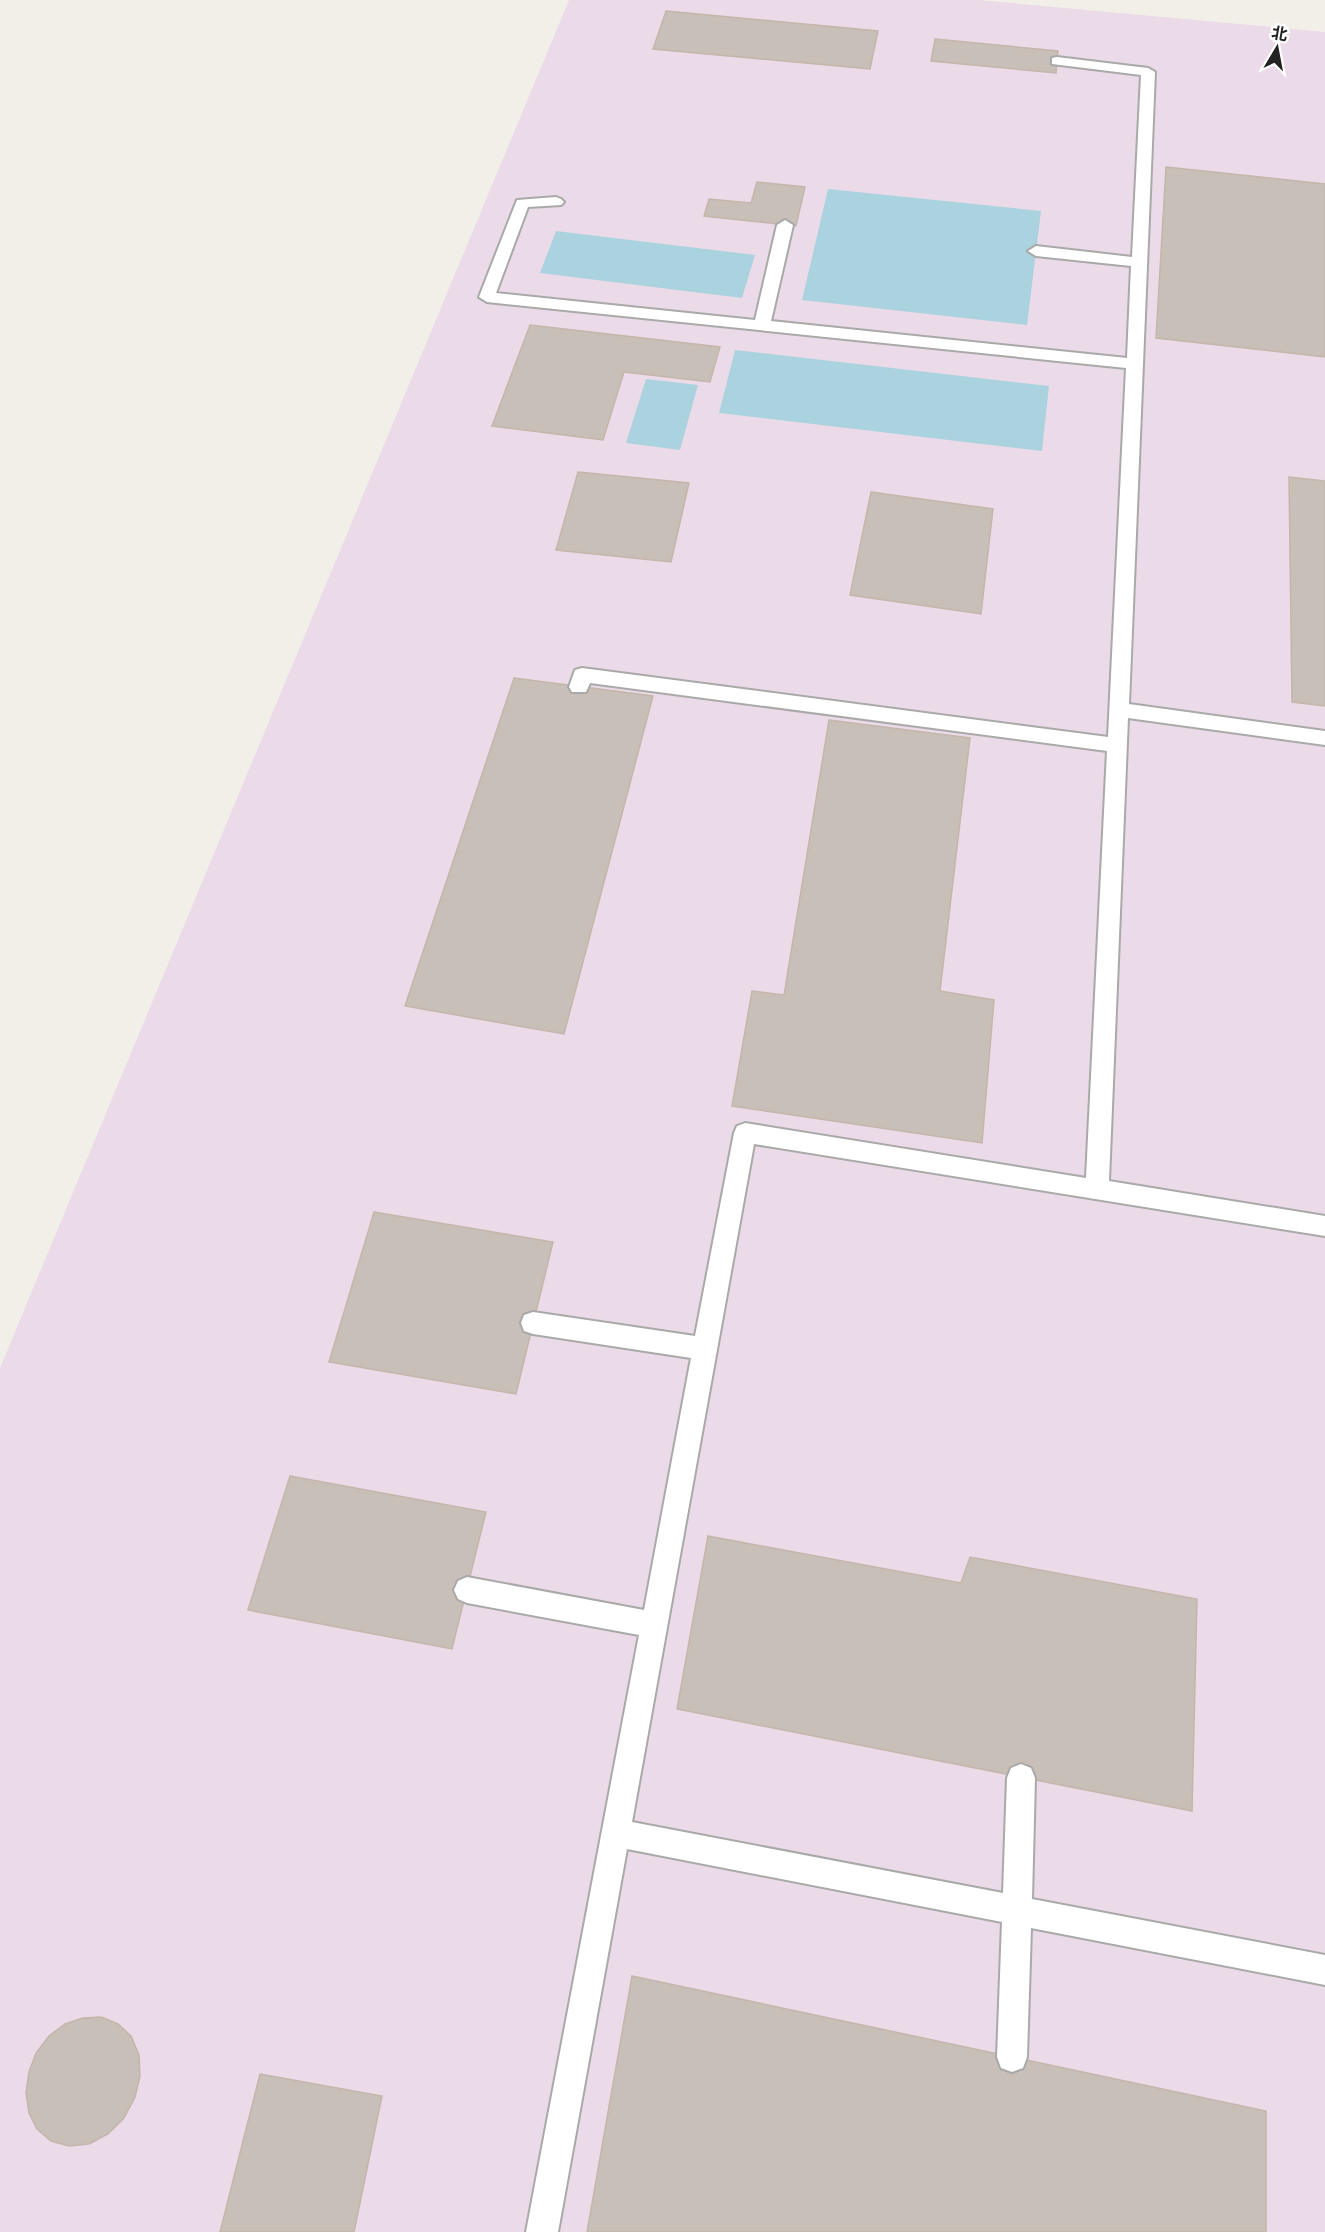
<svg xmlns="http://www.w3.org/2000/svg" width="1325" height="2232" font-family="Ubuntu,'Noto Sans SC',sans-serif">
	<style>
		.industrial { fill: #ebdbe8 }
		.water { fill: #aad3df }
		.building { fill: #c7bfb8; stroke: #c4b6ab; stroke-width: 1.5 }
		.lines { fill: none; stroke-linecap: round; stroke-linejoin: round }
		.service-casing { stroke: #a9a9a9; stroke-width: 4 }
		.service { fill: #fff; fill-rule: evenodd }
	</style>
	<rect width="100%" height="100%" fill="#f2efe9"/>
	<polygon class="industrial" points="569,0 979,0 1325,32 1325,2232 0,2232 0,1368"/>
	<g class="water">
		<polygon points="828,189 1041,211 1027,325 802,300"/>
		<polygon points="556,231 755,255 742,298 540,273"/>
		<polygon points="735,350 1049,386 1042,451 719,413"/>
		<polygon points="646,379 698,385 680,450 626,443"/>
	</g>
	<g class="building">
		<polygon points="666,11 878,31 870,69 653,49"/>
		<polygon points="935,39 1058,51 1056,73 931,61"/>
		<polygon points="1166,167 1325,184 1325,357 1156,338"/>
		<polygon points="757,182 805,187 796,226 704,216 709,199 751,203"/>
		<polygon points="530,325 720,347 710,382 624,372 603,440 492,426"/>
		<polygon points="578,472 689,483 671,562 556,550"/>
		<polygon points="1289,477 1325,481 1325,706 1292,702"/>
		<polygon points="871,492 993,509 981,614 850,595"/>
		<polygon points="514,678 653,696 564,1034 405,1006"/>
		<polygon points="829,720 970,738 940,991 994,1000 982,1143 732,1106 752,991 784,995"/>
		<polygon points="374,1212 553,1242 516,1394 329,1362"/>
		<polygon points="290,1476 486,1512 452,1649 248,1610"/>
		<polygon points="708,1536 961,1583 970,1557 1197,1599 1192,1811 677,1709"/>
		<polygon points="632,1976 1266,2111 1266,2232 587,2232"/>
		<polygon points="101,2017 118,2024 131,2036 139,2055 140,2076 135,2097 124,2118 108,2134 89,2144 69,2146 51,2141 37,2129 29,2113 26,2093 29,2072 36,2053 49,2036 65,2024 83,2018"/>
		<polygon points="260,2074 382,2096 354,2232 220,2232"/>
	</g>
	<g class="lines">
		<defs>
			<polygon id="service" points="1057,57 1148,68 1155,72 1129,704 1325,731 1325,745 1128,718 1109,1181 1325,1216 1325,1236 754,1144 632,1822 1003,1893 1007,1778 1011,1768 1021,1764 1031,1768 1035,1778 1032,1899 1325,1955 1325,1985 1031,1928 1027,2057 1023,2068 1012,2072 1001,2068 997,2057 1002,1922 627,1849 558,2232 526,2232 639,1635 467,1603 458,1599 454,1590 458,1581 467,1577 644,1610 691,1358 533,1334 524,1331 521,1323 524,1315 533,1312 695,1336 734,1133 737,1126 745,1123 1086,1178 1107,751 590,683 586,692 572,692 569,687 575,670 582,668 1108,737 1126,368 487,302 479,297 517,200 556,197 561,199 564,202 561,205 528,207 496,293 755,320 777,225 785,220 793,225 771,321 1127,358 1131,266 1036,256 1028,251 1036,246 1132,257 1141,75 1052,64 1052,58"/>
		</defs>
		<use href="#service" class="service-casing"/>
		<use href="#service" class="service"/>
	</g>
	<g transform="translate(1277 48) rotate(10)" stroke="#ffffff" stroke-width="4.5" paint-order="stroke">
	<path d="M0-4.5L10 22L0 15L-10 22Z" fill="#222222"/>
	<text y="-9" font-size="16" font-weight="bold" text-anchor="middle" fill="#222222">北</text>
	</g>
</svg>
